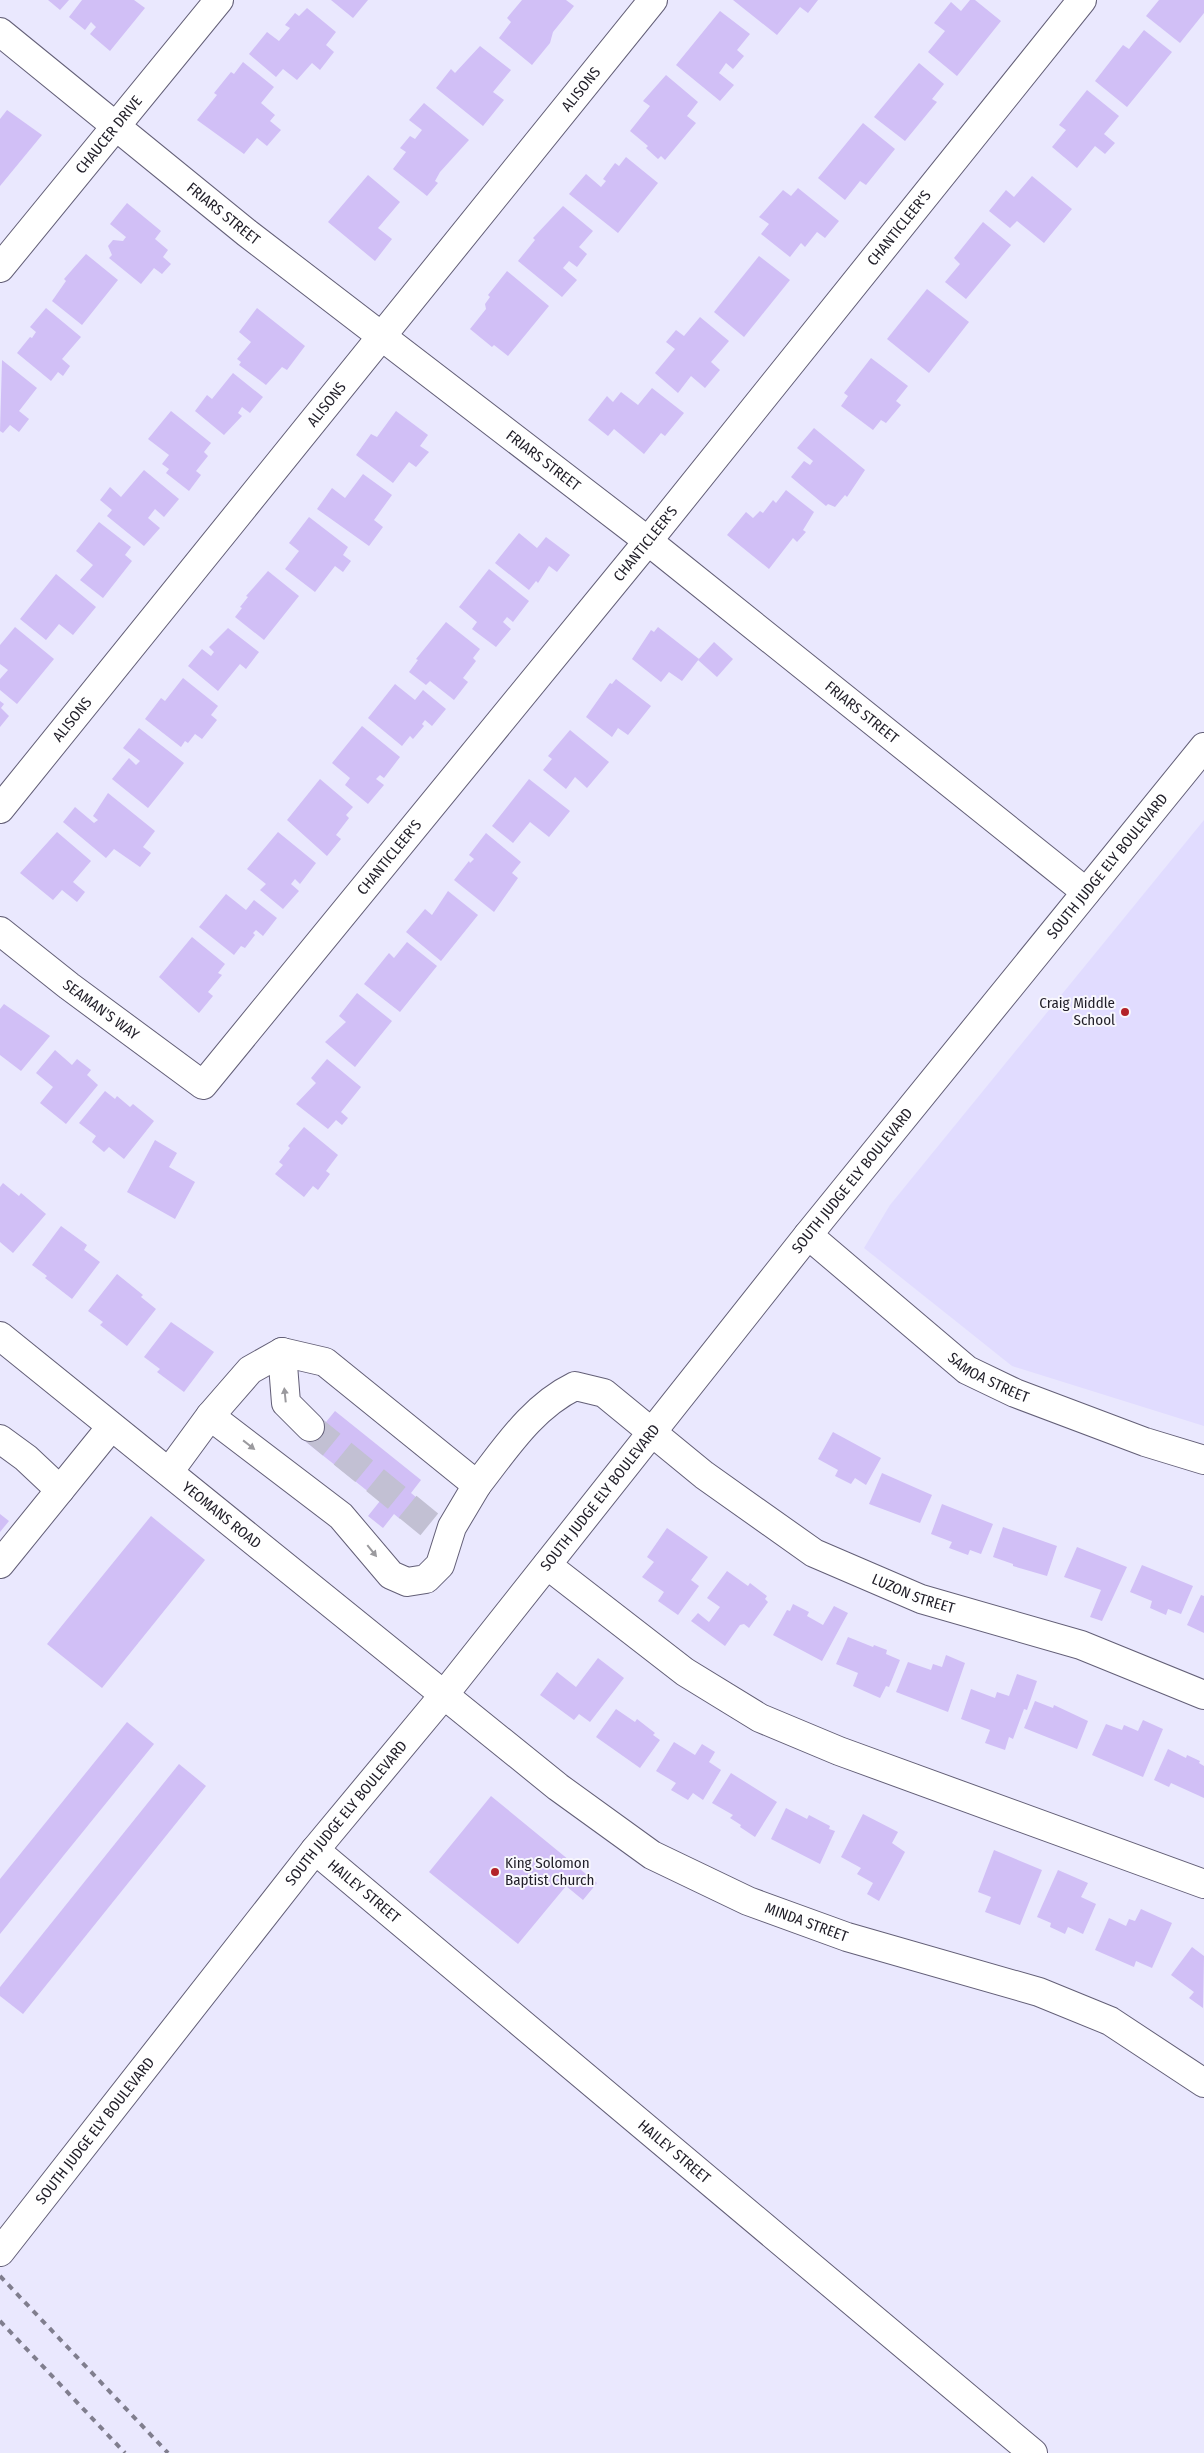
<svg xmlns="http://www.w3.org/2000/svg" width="1204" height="2453" font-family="'Fira Sans Condensed',sans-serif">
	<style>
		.built { fill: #e1dcff }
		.building { fill: #d1bff6 }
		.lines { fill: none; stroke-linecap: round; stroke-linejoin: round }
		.minor-tunnel { stroke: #c2c0d3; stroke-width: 28; stroke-dasharray: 28 14; stroke-linecap: butt }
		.minor-casing { stroke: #635f77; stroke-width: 30 }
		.major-casing { stroke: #635f77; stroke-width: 30 }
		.minor { stroke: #fff; stroke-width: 28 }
		.major { stroke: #fff; stroke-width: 28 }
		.rail { stroke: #807e8e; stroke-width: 4; stroke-dasharray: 6 6; stroke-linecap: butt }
		.oneway { fill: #9b9a9e }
		.poi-dot { fill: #b32229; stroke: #f8f7fd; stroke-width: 2 }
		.labels { text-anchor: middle; stroke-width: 4; stroke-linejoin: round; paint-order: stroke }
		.street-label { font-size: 15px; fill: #201e28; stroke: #f8f7fd }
		.poi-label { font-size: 15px; fill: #201e28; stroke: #f8f7fd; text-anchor: end }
	</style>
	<rect width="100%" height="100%" fill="#eae8fe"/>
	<polygon class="built" points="1204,820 1204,1426 1012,1366 864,1248 890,1205"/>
	<g class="building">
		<polygon points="48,0 69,0 60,10"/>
		<polygon points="82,0 134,0 145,8 110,51 90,34 96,27 91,22 85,30 69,17"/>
		<polygon points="331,0 368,0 353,18"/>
		<polygon points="522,0 566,0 574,6 553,32 550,43 532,65 499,38 511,22 507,18"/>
		<polygon points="733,0 818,0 808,13 800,7 777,35"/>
		<polygon points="970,0 975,0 1001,21 957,76 928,52 945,31 934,23 951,2 961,11"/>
		<polygon points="1159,0 1204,0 1204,13 1180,43 1146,16"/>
		<polygon points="307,8 336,32 326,45 334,52 320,70 312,63 297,80 283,69 276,77 249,54 267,32 279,41 290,28 285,25 295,13 299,16"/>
		<polygon points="720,11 750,34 737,50 744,56 733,69 726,63 719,73 734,85 720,101 676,65"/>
		<polygon points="1144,30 1172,52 1127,107 1095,81 1123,45 1129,49"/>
		<polygon points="480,46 511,70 493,92 504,100 483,126 436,88 451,69 455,73"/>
		<polygon points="243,62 274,87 261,103 275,115 270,121 281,130 267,146 257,138 244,154 197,120 217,95 214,93 231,72 234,74"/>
		<polygon points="919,63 944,84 932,99 937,102 905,141 874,117"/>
		<polygon points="666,75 698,102 687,116 696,123 665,160 661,156 658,159 646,148 648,146 630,131 650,106 643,101"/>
		<polygon points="1087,90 1119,116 1104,134 1115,143 1105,154 1095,146 1077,168 1052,147 1066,130 1059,125"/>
		<polygon points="424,103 469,140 440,172 435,181 438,183 427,196 393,169 406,152 400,148 410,136 415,139 422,130 409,120"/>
		<polygon points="7,110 42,135 0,186 0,119"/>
		<polygon points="863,123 895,149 866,185 860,181 845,200 818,178"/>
		<polygon points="626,157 658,183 618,233 569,194 586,174 601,187 606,181 603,179 615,163 619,166"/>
		<polygon points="368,175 400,202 378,228 392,239 375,261 328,222"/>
		<polygon points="1032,176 1072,209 1044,243 1017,221 1010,228 989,211 1006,190 1014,197"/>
		<polygon points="798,188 839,221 825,238 817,232 805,247 801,243 790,257 761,234 769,224 759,217 783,190 791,196"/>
		<polygon points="127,203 161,231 155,239 168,250 163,257 171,264 162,274 154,268 141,284 109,258 112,255 108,246 113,240 123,241 126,237 110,224"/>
		<polygon points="563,206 593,231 579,247 587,254 577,267 569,261 563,268 577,280 562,297 518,261 535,240 533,238"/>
		<polygon points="983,222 1011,245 966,299 945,282 960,264 954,258"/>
		<polygon points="86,254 118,280 82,325 52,301 66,281 64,279"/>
		<polygon points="759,256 790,280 744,337 714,312"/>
		<polygon points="507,271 549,306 508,356 494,345 492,347 470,329 486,309 485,304 490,297 488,295"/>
		<polygon points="927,289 969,322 929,373 887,339"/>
		<polygon points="46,308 81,337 62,359 70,366 63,376 58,372 51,381 17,353 30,337 32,338 36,332 30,327"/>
		<polygon points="257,308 305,346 287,370 282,367 266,385 239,365 241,362 237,359 251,342 239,332"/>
		<polygon points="700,317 729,341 711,362 720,370 705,388 691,376 678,393 655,373 675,349 666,342 676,330 684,336"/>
		<polygon points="871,358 908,386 896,401 901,405 886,423 881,420 873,430 841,406 848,396 844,393"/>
		<polygon points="2,360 37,388 19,411 29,419 19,432 10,425 3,433 0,431"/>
		<polygon points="233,373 263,397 250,413 242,407 238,413 242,416 224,435 195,411 207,395 212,399"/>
		<polygon points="652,388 684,413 665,436 661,433 644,454 614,429 608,436 588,420 607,396 613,402 621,392 638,405"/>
		<polygon points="171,411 211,443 204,452 208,456 196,471 201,475 189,491 166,473 169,469 162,464 169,455 148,439"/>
		<polygon points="396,411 428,435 420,446 429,452 416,467 409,462 393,483 356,455 371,434 377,437"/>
		<polygon points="814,428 865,470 847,497 845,495 835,507 828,504 826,506 791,477 804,461 810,465 813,461 797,448"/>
		<polygon points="144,470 179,499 164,517 155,509 148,518 160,528 144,546 107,516 112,510 100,500 110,487 121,497"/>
		<polygon points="363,474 392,495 374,520 383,527 369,546 317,509 332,488 345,498"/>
		<polygon points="786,490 814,512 803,530 806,532 797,542 793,538 769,569 727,535 746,512 753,518 760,511 763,513 773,500 776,503"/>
		<polygon points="309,517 348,547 343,555 351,561 343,572 335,566 315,592 285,569 299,551 289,543"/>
		<polygon points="99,522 131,547 125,555 132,561 103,598 80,580 93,565 76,551"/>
		<polygon points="519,533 537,548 546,537 570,555 557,572 549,566 538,583 536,581 529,590 495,563"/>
		<polygon points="489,569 529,601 513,622 507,617 503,622 511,629 496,647 472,629 477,622 459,607"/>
		<polygon points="268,571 299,596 264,640 235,617 242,608 240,607 248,597 246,596"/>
		<polygon points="56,574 96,607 73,635 59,624 46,640 20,619"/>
		<polygon points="446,622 480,649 473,658 476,661 463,678 468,682 454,700 430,681 426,685 409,672 418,660 416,659"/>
		<polygon points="15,627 54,659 17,704 0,690 0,679 8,670 0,664 0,645"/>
		<polygon points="658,627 699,659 682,681 669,672 661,682 632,659 651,630 654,632"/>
		<polygon points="228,628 259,652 246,669 240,664 218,691 188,666 202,649 211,656 214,652 209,647"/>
		<polygon points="714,642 733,659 717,677 698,660"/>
		<polygon points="183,678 218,706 211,715 217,720 202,739 195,734 188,743 185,741 181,747 145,719 161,698 165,701"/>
		<polygon points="616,679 651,706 628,735 618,728 612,737 586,717 610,683 612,684"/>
		<polygon points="395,684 415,700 423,690 446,709 432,726 425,720 422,724 424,726 413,739 410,736 402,746 368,718"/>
		<polygon points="0,701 4,704 1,708 9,716 0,727"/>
		<polygon points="362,726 400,757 384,778 380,775 376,779 384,785 368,804 345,785 350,778 332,763"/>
		<polygon points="139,728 184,763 148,808 112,779 129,758 136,765 140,761 123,748"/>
		<polygon points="570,730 609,762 587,788 575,777 566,789 543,770 552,759 548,756"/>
		<polygon points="320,779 353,807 346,815 349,818 336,835 341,839 327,856 287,820"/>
		<polygon points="529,779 570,811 549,837 530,822 513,843 492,826"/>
		<polygon points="108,793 155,831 143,847 151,853 140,867 114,849 106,858 63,822 75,807 94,823 98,820 93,816"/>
		<polygon points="57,832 91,861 73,882 85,892 77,902 62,890 53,900 20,873"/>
		<polygon points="278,832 316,863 300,884 295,879 291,884 299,891 283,909 260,890 266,884 247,869"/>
		<polygon points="486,833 521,862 512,873 518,878 494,912 454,880 469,861 470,863 474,859 469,855"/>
		<polygon points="448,891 478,915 441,961 406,932 425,909 432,915"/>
		<polygon points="226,894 246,910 254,900 277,918 263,936 256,930 253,933 255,935 245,948 241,946 234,955 199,927"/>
		<polygon points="192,937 225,964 218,973 222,975 208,992 213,996 199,1013 159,977"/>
		<polygon points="407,942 437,966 400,1012 364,984 389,953 394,958"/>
		<polygon points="357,993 392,1021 355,1067 325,1042 346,1022 339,1016"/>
		<polygon points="4,1004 50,1036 21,1071 0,1055 0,1009"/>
		<polygon points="55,1050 72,1065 77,1059 91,1070 87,1075 98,1085 66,1124 40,1103 53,1087 36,1073"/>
		<polygon points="327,1059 361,1087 341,1112 348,1118 342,1125 336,1120 328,1129 296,1104 316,1083 311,1078"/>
		<polygon points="105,1091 115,1099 117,1096 130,1107 133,1104 154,1121 124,1159 109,1147 104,1152 92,1142 96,1136 79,1123"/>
		<polygon points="304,1127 338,1155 326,1171 330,1174 318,1190 313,1186 304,1197 275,1174 283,1165 279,1162 290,1148 288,1146"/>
		<polygon points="155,1140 177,1153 169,1167 195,1182 175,1219 127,1192"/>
		<polygon points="3,1183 19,1196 21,1193 46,1214 13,1253 0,1242 0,1187"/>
		<polygon points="61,1226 87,1245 84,1250 100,1262 72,1299 45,1278 47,1276 32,1265"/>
		<polygon points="117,1274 143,1295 141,1297 156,1309 127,1346 100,1325 103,1322 88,1311"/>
		<polygon points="171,1322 214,1352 184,1392 157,1372 160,1369 144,1357"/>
		<polygon points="335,1411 421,1480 411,1493 417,1498 400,1519 394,1514 383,1528 368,1516 380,1501 301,1438 318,1416 326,1422"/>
		<polygon points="833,1432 881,1458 866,1485 855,1478 851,1484 835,1476 838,1470 818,1459"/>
		<polygon points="882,1473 932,1495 920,1523 869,1504"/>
		<polygon points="942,1504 993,1524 981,1554 970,1550 968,1555 949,1548 952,1542 931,1534"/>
		<polygon points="0,1514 9,1521 0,1532"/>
		<polygon points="151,1516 205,1560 102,1688 47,1644"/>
		<polygon points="1003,1527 1057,1546 1047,1576 1013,1566 1013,1564 993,1557"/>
		<polygon points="667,1528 708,1557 691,1580 699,1586 678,1615 658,1601 664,1592 642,1577 654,1562 647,1557"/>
		<polygon points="1077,1547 1127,1567 1102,1621 1090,1617 1101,1590 1064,1577"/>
		<polygon points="1142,1565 1193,1586 1181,1614 1168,1609 1166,1615 1150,1608 1152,1601 1130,1592"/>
		<polygon points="727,1571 748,1586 750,1583 767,1596 765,1599 768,1602 749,1628 744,1624 740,1625 725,1646 691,1621 698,1613 709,1622 720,1607 707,1598"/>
		<polygon points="1201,1595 1204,1596 1204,1633 1187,1625"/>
		<polygon points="793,1604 809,1612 807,1616 823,1625 834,1606 848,1613 822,1661 773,1635 787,1610 790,1611"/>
		<polygon points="848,1637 873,1647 874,1645 887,1650 886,1654 900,1660 889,1687 886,1686 880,1698 853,1686 858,1673 836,1664"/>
		<polygon points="946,1655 965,1663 948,1712 896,1692 908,1662 931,1670 933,1664 942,1667"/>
		<polygon points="598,1658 624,1678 590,1722 579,1714 574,1720 540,1695 557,1672 576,1687"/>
		<polygon points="1017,1674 1037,1681 1027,1710 1024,1709 1013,1739 1009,1737 1005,1750 985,1743 990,1730 961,1719 971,1689 995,1698 997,1692 1009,1696"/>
		<polygon points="1035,1701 1053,1708 1054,1705 1088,1721 1077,1749 1024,1728"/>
		<polygon points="616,1709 635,1722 637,1719 655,1733 653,1735 660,1740 640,1768 596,1737"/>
		<polygon points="1143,1720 1163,1729 1143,1777 1092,1755 1106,1724 1122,1730 1124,1725 1138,1731"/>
		<polygon points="127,1722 154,1744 0,1934 0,1879"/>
		<polygon points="674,1742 695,1755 702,1744 715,1752 709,1762 721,1770 703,1800 693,1793 688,1800 671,1790 676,1783 656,1771"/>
		<polygon points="1168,1749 1186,1758 1187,1755 1200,1761 1199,1763 1204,1766 1204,1798 1171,1783 1169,1787 1154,1780"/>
		<polygon points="179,1764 206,1786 23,2014 0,1996 0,1987"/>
		<polygon points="731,1773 777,1802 755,1837 740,1827 741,1825 730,1818 733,1815 712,1803"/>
		<polygon points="491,1796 597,1883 583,1900 566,1886 518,1944 429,1872"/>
		<polygon points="786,1808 807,1819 809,1815 830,1826 829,1829 835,1831 820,1864 771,1839"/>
		<polygon points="863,1814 898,1832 892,1843 905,1852 879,1901 867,1894 873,1883 857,1874 861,1868 841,1857"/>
		<polygon points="994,1850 1042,1870 1020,1925 985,1912 991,1897 978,1892"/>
		<polygon points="1058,1870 1088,1883 1081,1897 1096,1904 1083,1934 1068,1927 1065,1934 1050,1927 1051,1923 1037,1917"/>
		<polygon points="1141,1909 1172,1923 1152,1968 1136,1961 1134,1967 1095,1950 1109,1918 1126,1926 1129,1919 1135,1921"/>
		<polygon points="1192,1947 1204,1956 1203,2008 1189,1998 1194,1992 1171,1975"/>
	</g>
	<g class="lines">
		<polyline class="minor-tunnel" points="310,1427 430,1525"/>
		<defs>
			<g id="minor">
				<path id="s1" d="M 0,32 L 247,233 L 648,541 L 1086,892"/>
				<path id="s2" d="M 0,268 L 219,0"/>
				<path id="s3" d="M 0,809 L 653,0"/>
				<path id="s4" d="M 0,931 L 69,986 L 203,1085 L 648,541 L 1082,0"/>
				<path id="s5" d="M 808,1235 L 967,1370 L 1015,1393 L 1145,1442 L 1204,1460"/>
				<path id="s6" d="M 0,1336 L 558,1787 L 652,1855 L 748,1901 L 847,1937 L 1039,1992 L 1110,2021 L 1204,2083"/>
				<polyline points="282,1352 286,1403 310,1427"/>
				<polyline points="210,1416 341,1516 391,1575 407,1582 426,1579 440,1565 452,1527 477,1485"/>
				<polyline points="0,1439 26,1458 60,1490"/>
				<path id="s7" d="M 169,1472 L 210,1416 L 250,1370 L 282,1352 L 325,1362 L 477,1485 C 506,1448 532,1407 575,1386 L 604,1393 L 704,1475 L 814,1553 L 921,1599 L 1081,1645 L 1204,1695"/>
				<polyline points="0,1564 111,1427"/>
				<polyline points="547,1565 685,1672 760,1718 839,1751 1204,1884"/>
				<path id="s8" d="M 315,1850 L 1033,2453"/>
			</g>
			<g id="major">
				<path id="s9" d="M 0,2252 L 315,1850 L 443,1696 L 808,1235 L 1204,747"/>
			</g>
		</defs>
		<use href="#minor" class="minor-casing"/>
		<use href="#major" class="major-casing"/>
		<use href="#minor" class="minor"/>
		<use href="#major" class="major"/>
		<g class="rail">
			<polyline points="0,2276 168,2453"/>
			<polyline points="0,2321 125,2453"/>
		</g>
	</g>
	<defs><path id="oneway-solid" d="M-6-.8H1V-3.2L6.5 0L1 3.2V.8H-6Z" transform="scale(1.25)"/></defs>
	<g class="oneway">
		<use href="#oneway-solid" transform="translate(285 1395) rotate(-96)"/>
		<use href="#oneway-solid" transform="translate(249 1445) rotate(38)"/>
		<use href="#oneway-solid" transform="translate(372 1551) rotate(51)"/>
	</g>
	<g class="poi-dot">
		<circle cx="1125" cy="1012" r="5"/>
		<circle cx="495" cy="1872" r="5"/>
	</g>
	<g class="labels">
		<g class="street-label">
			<text dy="5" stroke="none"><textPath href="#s3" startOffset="925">ALISONS</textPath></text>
			<text dy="5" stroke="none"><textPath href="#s2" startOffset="172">CHAUCER DRIVE</textPath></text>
			<text dy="5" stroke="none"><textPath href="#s1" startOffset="288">FRIARS STREET</textPath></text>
			<text dy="5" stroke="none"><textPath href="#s4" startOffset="1359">CHANTICLEER'S</textPath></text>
			<text dy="5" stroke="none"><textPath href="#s3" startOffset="520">ALISONS</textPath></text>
			<text dy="5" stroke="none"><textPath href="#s1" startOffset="692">FRIARS STREET</textPath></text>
			<text dy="5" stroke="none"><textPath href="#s4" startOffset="954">CHANTICLEER'S</textPath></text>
			<text dy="5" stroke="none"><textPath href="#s1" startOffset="1098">FRIARS STREET</textPath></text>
			<text dy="5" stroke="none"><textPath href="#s3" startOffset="115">ALISONS</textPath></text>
			<text dy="5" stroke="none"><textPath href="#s4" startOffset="549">CHANTICLEER'S</textPath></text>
			<text dy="5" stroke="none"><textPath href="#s9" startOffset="1774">SOUTH JUDGE ELY BOULEVARD</textPath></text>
			<text dy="5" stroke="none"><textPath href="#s4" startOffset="128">SEAMAN'S WAY</textPath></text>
			<text dy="5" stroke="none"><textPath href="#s9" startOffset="1369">SOUTH JUDGE ELY BOULEVARD</textPath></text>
			<text dy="5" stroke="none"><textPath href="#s5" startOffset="231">SAMOA STREET</textPath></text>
			<text dy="5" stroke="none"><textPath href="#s9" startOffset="964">SOUTH JUDGE ELY BOULEVARD</textPath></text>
			<text dy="5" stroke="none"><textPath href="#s6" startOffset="285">YEOMANS ROAD</textPath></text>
			<text dy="5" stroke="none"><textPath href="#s7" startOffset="949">LUZON STREET</textPath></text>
			<text dy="5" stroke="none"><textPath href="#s9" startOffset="559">SOUTH JUDGE ELY BOULEVARD</textPath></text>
			<text dy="5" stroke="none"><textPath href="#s8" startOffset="64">HAILEY STREET</textPath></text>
			<text dy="5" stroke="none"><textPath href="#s6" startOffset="1002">MINDA STREET</textPath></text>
			<text dy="5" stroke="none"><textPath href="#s9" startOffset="154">SOUTH JUDGE ELY BOULEVARD</textPath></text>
			<text dy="5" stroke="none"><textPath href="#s8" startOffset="469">HAILEY STREET</textPath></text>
		</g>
		<g class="poi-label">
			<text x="1115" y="1008">Craig Middle<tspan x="1115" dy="17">School</tspan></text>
			<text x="505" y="1868" text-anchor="start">King Solomon<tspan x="505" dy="17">Baptist Church</tspan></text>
		</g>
	</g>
</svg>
